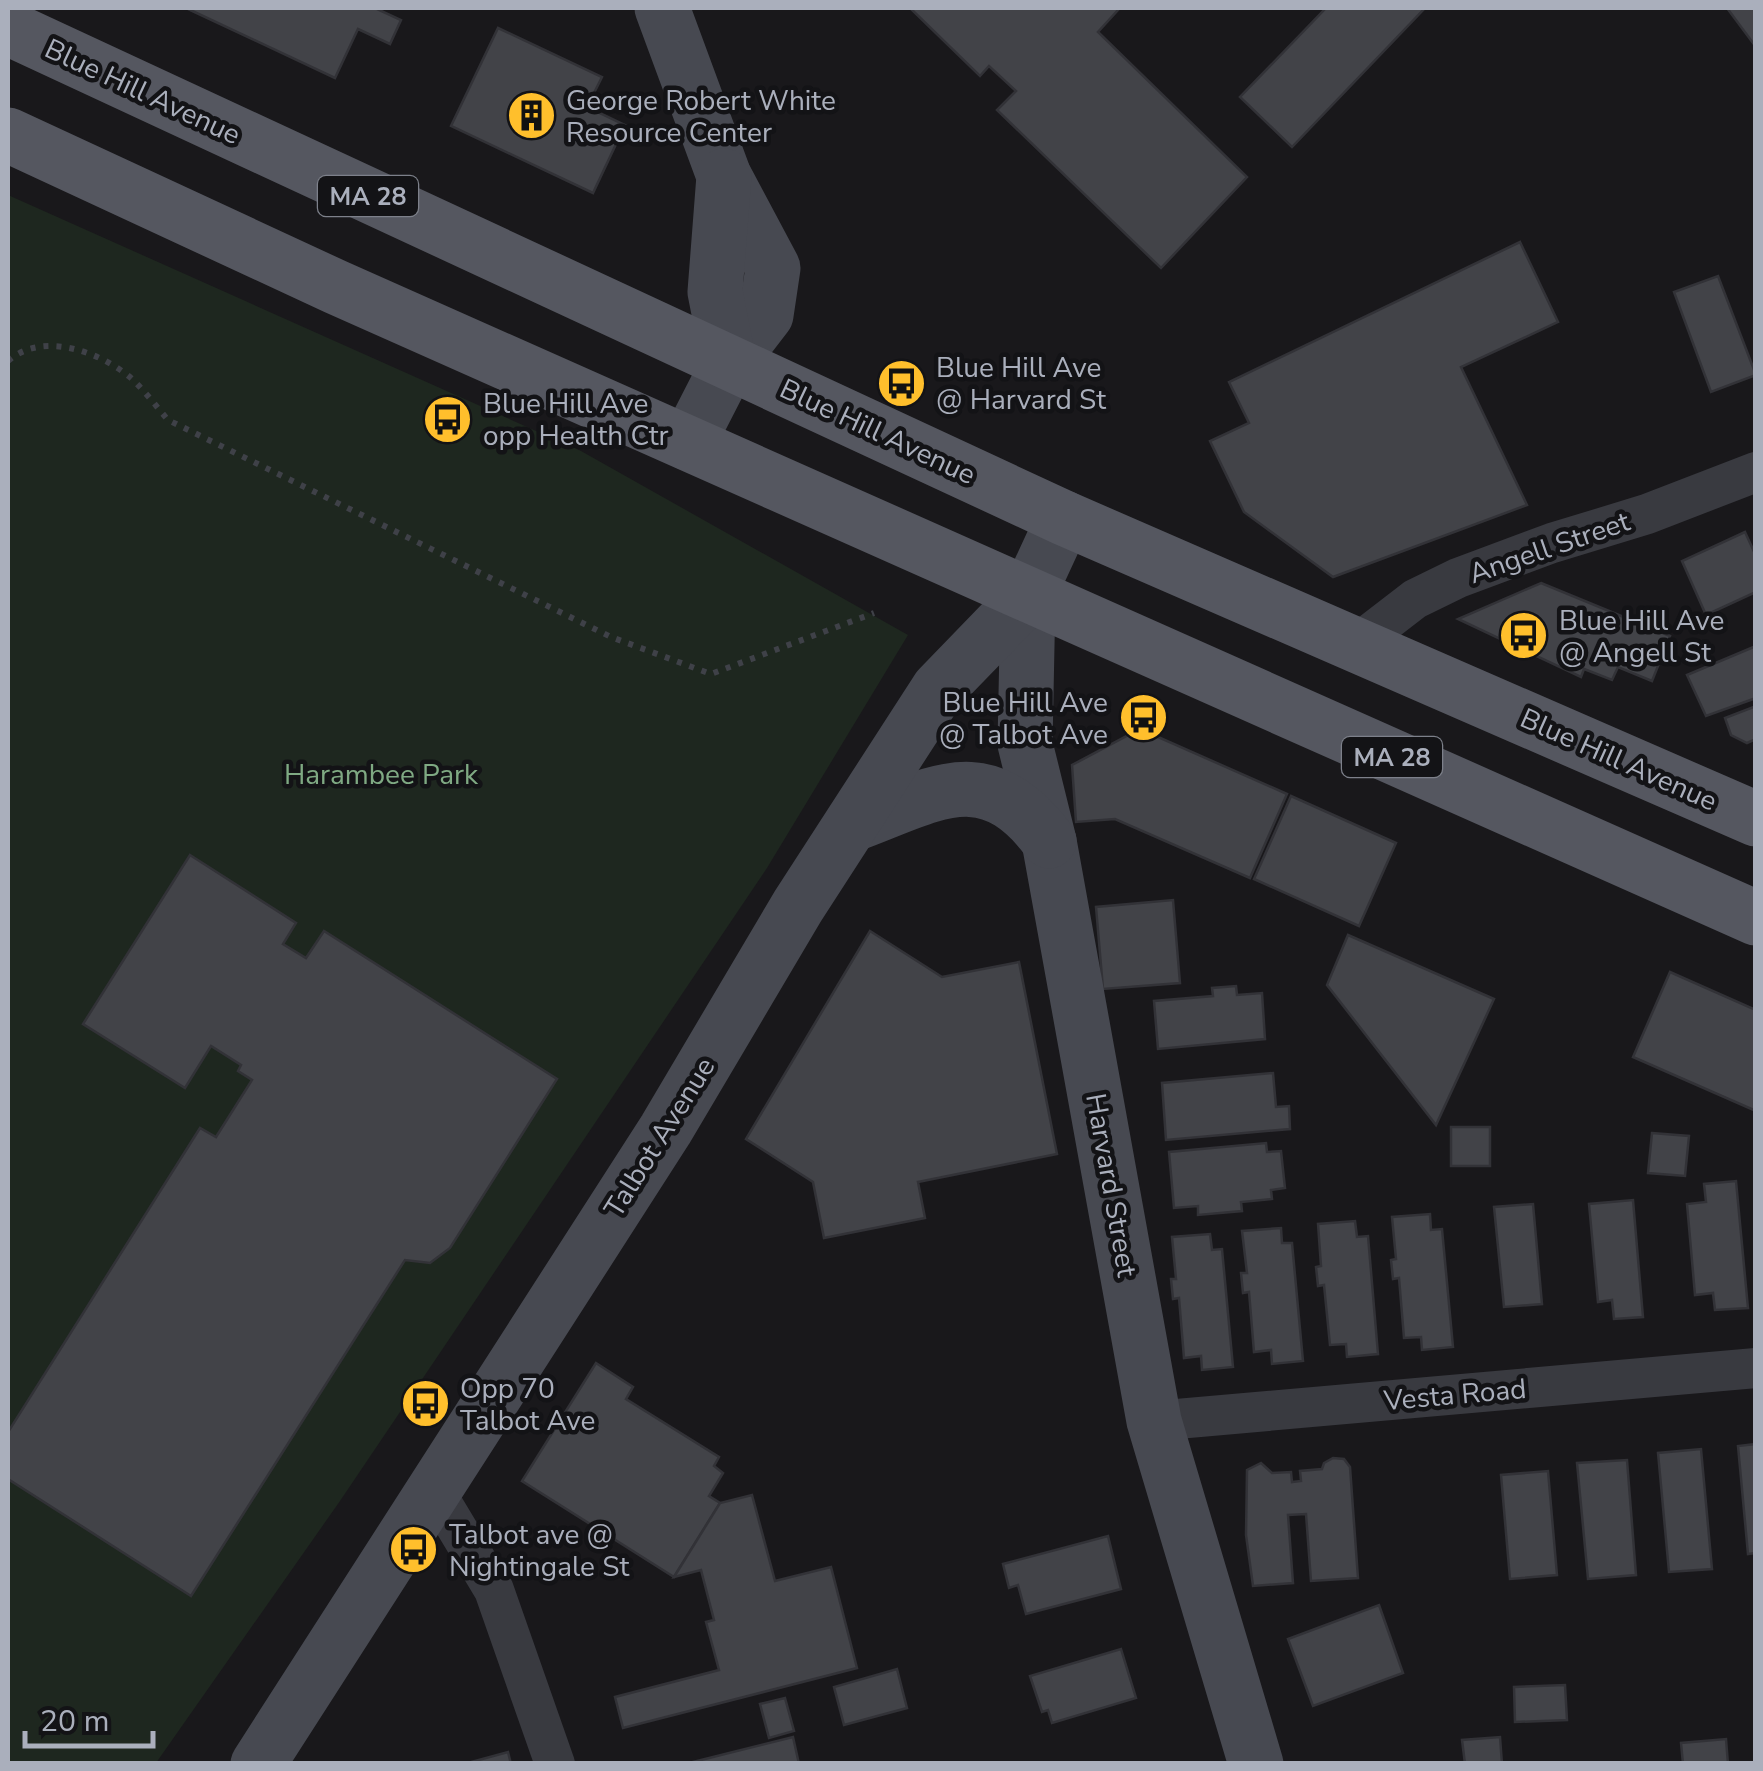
<svg xmlns="http://www.w3.org/2000/svg" width="1763" height="1771" font-family="'Nunito Sans',sans-serif">
	<style>
		.green { fill: #1e271f }
		.building { fill: #424348; stroke: #323237; stroke-width: 2.5 }
		.lines { fill: none; stroke-linecap: round; stroke-linejoin: round }
		.path { stroke: #3f4148; stroke-width: 6; stroke-dasharray: 5 8; stroke-linecap: butt }
		.street { stroke: #393a40; stroke-width: 40 }
		.secondary { stroke: #474951; stroke-width: 55 }
		.primary { stroke: #555760; stroke-width: 55 }
		.labels { text-anchor: middle; stroke-width: 9; stroke-linejoin: round; paint-order: stroke }
		.shield { fill: #131316; stroke: #7d808a; stroke-width: 2.5 }
		.shield-label { font-size: 25px; font-weight: bold; fill: #aaafbc }
		.street-label { font-size: 28px; fill: #aaafbc; stroke: #131316 }
		.poi-label { font-size: 28px; fill: #aaafbc; stroke: #131316; text-anchor: start }
		.park-label { font-size: 28px; fill: #7fa983; stroke: #131316 }
	</style>
	<rect width="100%" height="100%" fill="#19181b"/>
	<polygon class="green" points="8,195 581,451 908,635 767,868 340,1501 156,1763 8,1763"/>
	<g class="building">
		<polygon points="186,8 375,8 401,20 390,44 358,29 335,78"/>
		<polygon points="910,8 1115,8 1118,10 1098,32 1247,177 1161,268 997,110 1016,91 989,66 980,76"/>
		<polygon points="1326,8 1425,8 1292,147 1240,97"/>
		<polygon points="1727,8 1756,8 1756,47"/>
		<polygon points="498,28 602,77 587,107 625,125 593,193 451,126"/>
		<polygon points="1520,242 1558,322 1461,367 1527,505 1333,577 1244,512 1210,441 1249,423 1229,382"/>
		<polygon points="1718,276 1756,375 1711,392 1674,292"/>
		<polygon points="1745,532 1756,556 1756,592 1706,615 1682,561"/>
		<polygon points="1541,583 1670,636 1652,681 1618,667 1612,680 1584,669 1581,677 1458,619"/>
		<polygon points="1756,646 1756,698 1706,716 1687,675"/>
		<polygon points="1756,706 1756,739 1747,743 1731,735 1725,718"/>
		<polygon points="1140,729 1287,794 1250,878 1115,819 1076,822 1072,765"/>
		<polygon points="1291,796 1396,843 1359,926 1254,879"/>
		<polygon points="190,855 296,923 283,944 306,958 324,931 557,1079 450,1248 430,1263 405,1260 191,1596 8,1479 8,1432 200,1128 216,1137 252,1080 238,1071 241,1065 211,1046 185,1088 83,1024"/>
		<polygon points="1173,900 1180,983 1103,989 1096,907"/>
		<polygon points="870,931 942,977 1019,962 1057,1154 918,1182 925,1218 824,1238 813,1182 746,1139"/>
		<polygon points="1348,935 1494,999 1436,1125 1327,985"/>
		<polygon points="1670,972 1756,1010 1756,1111 1633,1057"/>
		<polygon points="1236,986 1237,995 1262,993 1265,1039 1158,1049 1154,1001 1213,996 1212,988"/>
		<polygon points="1273,1073 1276,1107 1289,1106 1290,1129 1166,1140 1162,1083"/>
		<rect x="1451" y="1127" width="39" height="39"/>
		<polygon points="1652,1133 1689,1136 1685,1176 1648,1173"/>
		<polygon points="1266,1143 1267,1152 1281,1151 1285,1188 1271,1190 1272,1199 1241,1202 1242,1211 1198,1215 1198,1206 1174,1208 1169,1152"/>
		<polygon points="1736,1181 1748,1308 1715,1310 1713,1293 1695,1295 1687,1204 1706,1202 1704,1184"/>
		<polygon points="1633,1200 1643,1317 1614,1319 1612,1300 1598,1302 1589,1204"/>
		<polygon points="1533,1204 1542,1304 1504,1307 1494,1207"/>
		<polygon points="1430,1214 1431,1230 1442,1229 1453,1347 1422,1350 1421,1337 1404,1338 1399,1278 1393,1279 1391,1260 1396,1259 1392,1217"/>
		<polygon points="1355,1221 1357,1237 1368,1236 1378,1354 1347,1357 1346,1344 1330,1345 1324,1285 1318,1286 1316,1267 1321,1266 1318,1224"/>
		<polygon points="1281,1228 1282,1243 1292,1243 1303,1361 1272,1364 1271,1350 1254,1352 1249,1292 1243,1293 1241,1273 1247,1273 1242,1231"/>
		<polygon points="1210,1234 1212,1250 1222,1249 1233,1367 1202,1370 1201,1356 1184,1358 1179,1298 1173,1299 1171,1279 1176,1279 1172,1237"/>
		<polygon points="596,1363 633,1387 626,1399 719,1457 714,1466 723,1473 709,1496 720,1503 674,1577 522,1481"/>
		<polygon points="1756,1444 1756,1553 1748,1554 1738,1446"/>
		<polygon points="1701,1449 1712,1569 1669,1572 1658,1453"/>
		<polygon points="1333,1458 1344,1459 1350,1467 1358,1578 1311,1581 1306,1514 1288,1515 1293,1583 1253,1586 1246,1535 1247,1470 1261,1463 1272,1473 1291,1472 1292,1482 1301,1481 1300,1471 1322,1469 1324,1463"/>
		<polygon points="1627,1460 1636,1575 1588,1579 1577,1463"/>
		<polygon points="1548,1471 1557,1575 1510,1579 1501,1475"/>
		<polygon points="752,1495 775,1581 831,1567 857,1668 623,1728 615,1697 719,1670 706,1622 714,1620 701,1570 674,1577 720,1503"/>
		<polygon points="1108,1536 1121,1589 1026,1614 1018,1585 1009,1588 1003,1564"/>
		<polygon points="1379,1605 1403,1673 1313,1706 1288,1639"/>
		<polygon points="1121,1649 1136,1698 1052,1723 1048,1710 1042,1712 1030,1676"/>
		<polygon points="897,1669 907,1708 844,1725 834,1687"/>
		<polygon points="1565,1685 1567,1720 1515,1722 1514,1687"/>
		<polygon points="785,1698 794,1731 769,1738 760,1704"/>
		<polygon points="793,1737 799,1764 685,1764"/>
		<polygon points="1500,1737 1502,1764 1465,1764 1462,1740"/>
		<polygon points="1726,1739 1728,1764 1683,1764 1681,1743"/>
		<polygon points="508,1752 511,1764 464,1764"/>
	</g>
	<g class="lines">
		<path class="path" d="M 8,361 C 42,331 99,351 131,378 C 144,390 156,406 168,420 L 611,637 L 711,674 L 874,613"/>
		<g class="street">
			<polyline points="1354,646 1415,599 1458,578 1552,543 1647,514 1756,472"/>
			<polyline points="1154,1421 1756,1368"/>
			<polyline points="434,1490 494,1590 555,1764"/>
		</g>
		<g class="secondary">
			<polyline points="662,8 724,176 773,268 766,315 729,363 688,443"/>
			<polyline points="724,176 715,292 729,363"/>
			<polyline points="1028,596 1025,744 1049,841 1154,1421 1256,1764"/>
			<path d="M 854,824 C 933,795 986,756 1049,841"/>
			<polyline points="258,1764 666,1129 798,906 939,688 1028,596 1064,518"/>
		</g>
		<g class="primary">
			<polyline points="8,28 1064,518 1756,819"/>
			<polyline points="8,135 336,287 1756,918"/>
		</g>
	</g>
	<defs>
		<symbol id="building-disc" viewBox="-11 -11 22 22"><circle r="9.5" fill="#ffbf2c" stroke="#131316"/><path d="M-4-6H4V6H1V3H-1V6H-4ZM-2.5-4.3h1.7v1.8h-1.7ZM.8-4.3h1.7v1.8H.8ZM-2.5-1h1.7V.8h-1.7ZM.8-1h1.7V.8H.8Z" fill="#111"/></symbol>
		<symbol id="bus-disc" viewBox="-11 -11 22 22"><circle r="9.5" fill="#ffbf2c" stroke="#131316"/><path d="M-5-6H5V4H4V6H2V4H-2V6H-4V4H-5ZM-3.5-4V0h7V-4ZM-3.5 1.2v1.5H-2V1.2ZM2 1.2v1.5H3.5V1.2Z" fill="#111"/></symbol>
	</defs>
	<g fill-rule="evenodd">
		<use href="#building-disc" x="504" y="88" width="55" height="55"/>
		<use href="#bus-disc" x="874" y="356" width="55" height="55"/>
		<use href="#bus-disc" x="420" y="392" width="55" height="55"/>
		<use href="#bus-disc" x="1496" y="608" width="55" height="55"/>
		<use href="#bus-disc" x="1116" y="690" width="55" height="55"/>
		<use href="#bus-disc" x="398" y="1376" width="55" height="55"/>
		<use href="#bus-disc" x="386" y="1522" width="55" height="55"/>
	</g>
	<g class="labels">
		<g class="shield">
			<rect x="318" y="176" width="100" height="40" rx="8"/>
			<rect x="1342" y="737" width="100" height="40" rx="8"/>
		</g>
		<g class="shield-label">
			<text x="368" y="205">MA 28</text>
			<text x="1392" y="766">MA 28</text>
		</g>
		<g class="street-label">
			<text transform="translate(143 91) rotate(25)" y="10">Blue Hill Avenue</text>
			<text transform="translate(878 431) rotate(25)" y="10">Blue Hill Avenue</text>
			<text transform="translate(1549 547) rotate(-19)" y="10">Angell Street</text>
			<text transform="translate(1619 759) rotate(24)" y="10">Blue Hill Avenue</text>
			<text transform="translate(659 1137) rotate(-58)" y="10">Talbot Avenue</text>
			<text transform="translate(1112 1185) rotate(80)" y="10">Harvard Street</text>
			<text transform="translate(1455 1394) rotate(-5)" y="10">Vesta Road</text>
		</g>
		<g class="poi-label">
			<text x="566" y="110">George Robert White<tspan x="566" dy="32">Resource Center</tspan></text>
			<text x="936" y="377">Blue Hill Ave<tspan x="936" dy="32">@ Harvard St</tspan></text>
			<text x="483" y="413">Blue Hill Ave<tspan x="483" dy="32">opp Health Ctr</tspan></text>
			<text x="1559" y="630">Blue Hill Ave<tspan x="1559" dy="32">@ Angell St</tspan></text>
			<text x="1108" y="712" text-anchor="end">Blue Hill Ave<tspan x="1108" dy="32">@ Talbot Ave</tspan></text>
			<text x="460" y="1398">Opp 70<tspan x="460" dy="32">Talbot Ave</tspan></text>
			<text x="449" y="1544">Talbot ave @<tspan x="449" dy="32">Nightingale St</tspan></text>
		</g>
		<g class="park-label">
			<text x="381" y="784">Harambee Park</text>
		</g>
	</g>
	<rect width="1763" height="1771" fill="none" stroke="#aaafbc" stroke-width="20"/>
	<path d="M25 1731v15h128v-15" fill="none" stroke="#aaafbc" stroke-width="5"/>
	<text x="40" y="1731" font-size="30" fill="#aaafbc" stroke="#131316" stroke-width="8" paint-order="stroke">20 m</text>
</svg>
